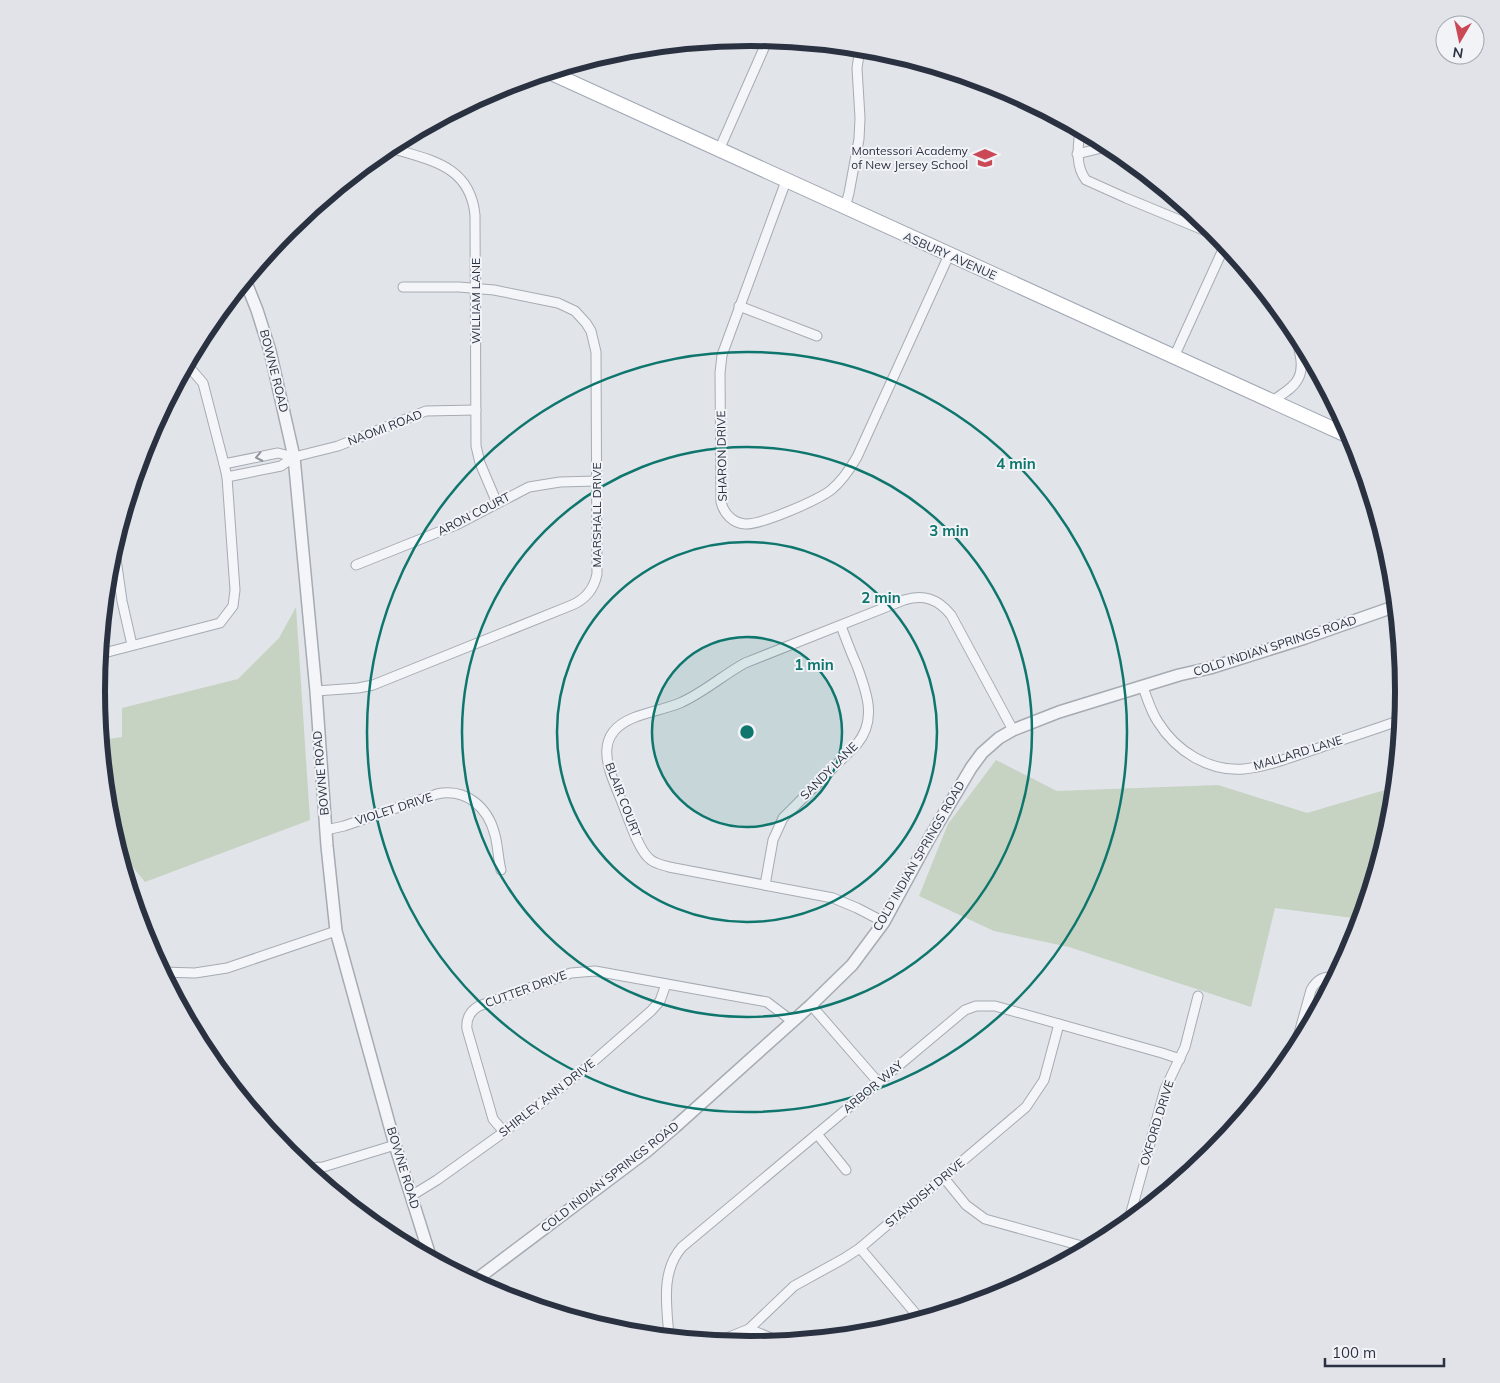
<svg xmlns="http://www.w3.org/2000/svg" width="1500" height="1383" font-family="Mulish,sans-serif">
	<style>
		.green { fill: #c6d3c2 }
		.lines { fill: none; stroke-linecap: round; stroke-linejoin: round }
		.minor-casing { stroke: #a6abb3; stroke-width: 11 }
		.tertiary-casing { stroke: #a6abb3; stroke-width: 14 }
		.primary-casing { stroke: #a1a8b5; stroke-width: 16 }
		.minor { stroke: #f4f5f8; stroke-width: 9 }
		.tertiary { stroke: #f4f5f8; stroke-width: 11 }
		.primary { stroke: #fff; stroke-width: 14 }
		.oneway { stroke: #8f939c }
		.ring { fill: none; stroke: #0f766e; stroke-width: 2.5 }
		.labels { text-anchor: middle; stroke-width: 4; stroke-linejoin: round; paint-order: stroke }
		.poi-label { font-size: 12px; fill: #2a3141; stroke: #f1f3f7; text-anchor: end }
		.street-label { font-size: 12px; fill: #2a3141; stroke: #f1f3f7 }
		.rim { fill: none; stroke: #2a3141; stroke-width: 6 }
		.centre { fill: #0f766e; stroke: #f1f3f7; stroke-width: 2.5 }
		.ring-label { font-size: 15px; text-anchor: middle; font-weight: bold; fill: #0f766e; stroke: #f1f3f7; stroke-width: 4; stroke-linejoin: round; paint-order: stroke }
	</style>
	<rect width="100%" height="100%" fill="#e1e4e9"/>
	<g class="green">
		<polygon points="296,607 310,820 145,882 118,849 109,819 101,740 122,737 122,708 238,679 279,638"/>
		<polygon points="996,760 1057,791 1218,785 1307,813 1395,787 1391,819 1361,919 1275,908 1251,1007 1069,947 994,931 919,896 948,824"/>
	</g>
	<g class="lines">
		<defs>
			<g id="minor">
				<path d="M 1080,130 C 1078,146 1075,166 1086,180 L 1126,198 L 1218,236"/>
				<path d="M 388,147 C 428,160 470,164 475,215 L 476,446 L 480,463 L 497,503"/>
				<polyline points="719,150 768,39"/>
				<polyline points="1077,154 1110,146"/>
				<path d="M 786,181 L 722,355 L 720,373 L 721,502 C 724,514 733,523 745,524 C 761,525 818,500 831,490 C 842,481 850,469 857,457 L 949,255"/>
				<polyline points="845,208 849,193 859,139 860,118 857,68 860,48"/>
				<polyline points="739,306 817,336"/>
				<polyline points="1174,357 1225,245"/>
				<path d="M 1271,402 C 1280,395 1293,389 1298,379 C 1306,365 1297,344 1294,329"/>
				<polyline points="224,464 278,453 294,457"/>
				<polyline points="227,477 281,466 294,457 338,446 426,411 476,410"/>
				<polyline points="114,545 122,601 132,645"/>
				<polyline points="356,565 456,525 529,487 560,482 597,481"/>
				<polyline points="100,654 220,623 233,606 235,590 227,477 224,464 203,383 190,368 186,366"/>
				<path d="M 1143,687 C 1147,698 1151,712 1158,722 C 1176,751 1209,772 1244,769 C 1265,767 1286,759 1307,752 C 1338,741 1370,731 1401,720"/>
				<path d="M 316,691 L 358,688 L 373,685 L 572,605 C 586,599 594,589 597,574 L 596,352 L 591,331 L 586,323 L 575,311 L 558,303 L 494,290 L 459,287 L 403,287"/>
				<path d="M 326,830 L 344,826 L 437,794 C 466,788 488,807 495,835 C 498,846 498,859 501,870"/>
				<path d="M 765,885 L 773,840 L 783,818 L 857,744 C 877,720 867,693 857,666 C 851,653 846,639 841,626"/>
				<path d="M 884,922 L 857,908 L 833,898 L 669,867 C 663,865 656,864 651,860 C 640,853 630,823 625,810 C 613,777 587,737 633,718 C 648,712 665,709 680,703 C 703,693 723,675 745,663 L 904,600 C 924,594 938,599 951,615 L 1013,730"/>
				<polyline points="162,972 195,973 227,968 336,931"/>
				<polyline points="811,1005 878,1082"/>
				<path d="M 1293,1055 L 1311,990 C 1317,979 1324,976 1336,977"/>
				<path d="M 504,1132 L 493,1119 L 467,1029 C 466,1019 470,1011 479,1006 L 571,973 L 595,971 L 767,1002 L 792,1021"/>
				<polyline points="817,1134 846,1170"/>
				<polyline points="305,1168 323,1167 395,1145"/>
				<polyline points="944,1178 966,1205 985,1219 1089,1248"/>
				<polyline points="411,1196 437,1180 504,1132 587,1067 651,1011 660,1001 666,984"/>
				<polyline points="1128,1223 1165,1089 1185,1047 1198,996"/>
				<polyline points="860,1248 921,1320"/>
				<polyline points="749,1329 794,1286 843,1259 860,1248 1026,1107 1044,1080 1059,1024"/>
				<path d="M 669,1337 C 667,1307 660,1272 682,1247 L 965,1010 L 976,1006 L 995,1006 L 1162,1053 L 1180,1059"/>
				<polyline points="713,1342 724,1339 749,1329 781,1342"/>
			</g>
			<g id="tertiary">
				<polyline points="245,280 257,310 270,351 294,457 316,691 327,846 336,931 395,1145 431,1259"/>
				<polyline points="473,1282 647,1151 675,1127 811,1005 852,965 884,922 929,839 971,768 982,753 999,738 1013,730 1059,712 1179,675 1210,668 1305,638 1396,606"/>
			</g>
			<polyline id="primary" points="549,72 1353,438"/>
		</defs>
		<use href="#minor" class="minor-casing"/>
		<use href="#tertiary" class="tertiary-casing"/>
		<use href="#primary" class="primary-casing"/>
		<use href="#minor" class="minor"/>
		<use href="#tertiary" class="tertiary"/>
		<use href="#primary" class="primary"/>
	</g>
	<defs><path id="oneway-chevron" d="M-2-3.5L2.5 0L-2 3.5" fill="none" stroke-width="1.6" stroke-linecap="round" stroke-linejoin="round" transform="scale(1.25)"/></defs>
	<use class="oneway" href="#oneway-chevron" transform="translate(259 457) rotate(168)"/>
	<circle cx="747" cy="732" r="95" fill="#0f766e" fill-opacity=".12"/>
	<g class="ring">
		<circle cx="747" cy="732" r="95"/>
		<circle cx="747" cy="732" r="190"/>
		<circle cx="747" cy="732" r="285"/>
		<circle cx="747" cy="732" r="380"/>
	</g>
	<defs>
		<symbol id="school-bare" viewBox="-9 -9 18 18"><path d="M0-5L7-2L0 1L-7-2ZM-4 1L0 2.5L4 1V4Q0 6-4 4Z" fill="#cb4956" stroke="#f1f3f7" stroke-width="2.5" paint-order="stroke"/></symbol>
	</defs>
	<g fill-rule="evenodd">
		<use href="#school-bare" x="969" y="142" width="32" height="32"/>
	</g>
	<g class="labels">
		<g class="poi-label">
			<text x="968" y="155">Montessori Academy<tspan x="968" dy="14">of New Jersey School</tspan></text>
		</g>
		<g class="street-label">
			<text transform="translate(950 256) rotate(24)" y="4">ASBURY AVENUE</text>
			<text transform="translate(476 301) rotate(-90)" y="4">WILLIAM LANE</text>
			<text transform="translate(274 371) rotate(76)" y="4">BOWNE ROAD</text>
			<text transform="translate(385 428) rotate(-21)" y="4">NAOMI ROAD</text>
			<text transform="translate(722 456) rotate(-91)" y="4">SHARON DRIVE</text>
			<text transform="translate(474 514) rotate(-27)" y="4">ARON COURT</text>
			<text transform="translate(597 515) rotate(-90)" y="4">MARSHALL DRIVE</text>
			<text transform="translate(1275 646) rotate(-18)" y="4">COLD INDIAN SPRINGS ROAD</text>
			<text transform="translate(1298 753) rotate(-17)" y="4">MALLARD LANE</text>
			<text transform="translate(829 771) rotate(-45)" y="4">SANDY LANE</text>
			<text transform="translate(321 773) rotate(-95)" y="4">BOWNE ROAD</text>
			<text transform="translate(623 800) rotate(69)" y="4">BLAIR COURT</text>
			<text transform="translate(394 809) rotate(-18)" y="4">VIOLET DRIVE</text>
			<text transform="translate(919 856) rotate(-60)" y="4">COLD INDIAN SPRINGS ROAD</text>
			<text transform="translate(526 989) rotate(-20)" y="4">CUTTER DRIVE</text>
			<text transform="translate(873 1087) rotate(-40)" y="4">ARBOR WAY</text>
			<text transform="translate(547 1098) rotate(-38)" y="4">SHIRLEY ANN DRIVE</text>
			<text transform="translate(1157 1123) rotate(-73)" y="4">OXFORD DRIVE</text>
			<text transform="translate(403 1168) rotate(73)" y="4">BOWNE ROAD</text>
			<text transform="translate(610 1177) rotate(-38)" y="4">COLD INDIAN SPRINGS ROAD</text>
			<text transform="translate(925 1193) rotate(-40)" y="4">STANDISH DRIVE</text>
		</g>
	</g>
	<path d="M0 0H1500V1383H0ZM105 691a645 645 0 1 1 1290 0a645 645 0 1 1-1290 0Z" fill="#e1e3e8" fill-rule="evenodd"/>
	<path class="rim" d="M105 691a645 645 0 1 1 1290 0a645 645 0 1 1-1290 0Z"/>
	<circle cx="747" cy="732" r="8" class="centre"/>
	<g class="ring-label">
		<text x="1016" y="469">4 min</text>
		<text x="949" y="536">3 min</text>
		<text x="881" y="603">2 min</text>
		<text x="814" y="670">1 min</text>
	</g>
	<g transform="translate(1460 40) rotate(189)"><circle r="24" fill="#f1f3f7" stroke="#a1a5ae"/>
	<path d="M0-4L9 19L0 12L-9 19Z" fill="#cb4956"/>
	<text y="-8" font-size="14" font-weight="bold" text-anchor="middle" fill="#2a3141">N</text>
	</g>
	<path d="M1325 1358v8h119v-8" fill="none" stroke="#2a3141" stroke-width="2.5"/>
	<text x="1332" y="1358" font-size="15" fill="#2a3141" stroke="#f1f3f7" stroke-width="4" paint-order="stroke">100 m</text>
</svg>
